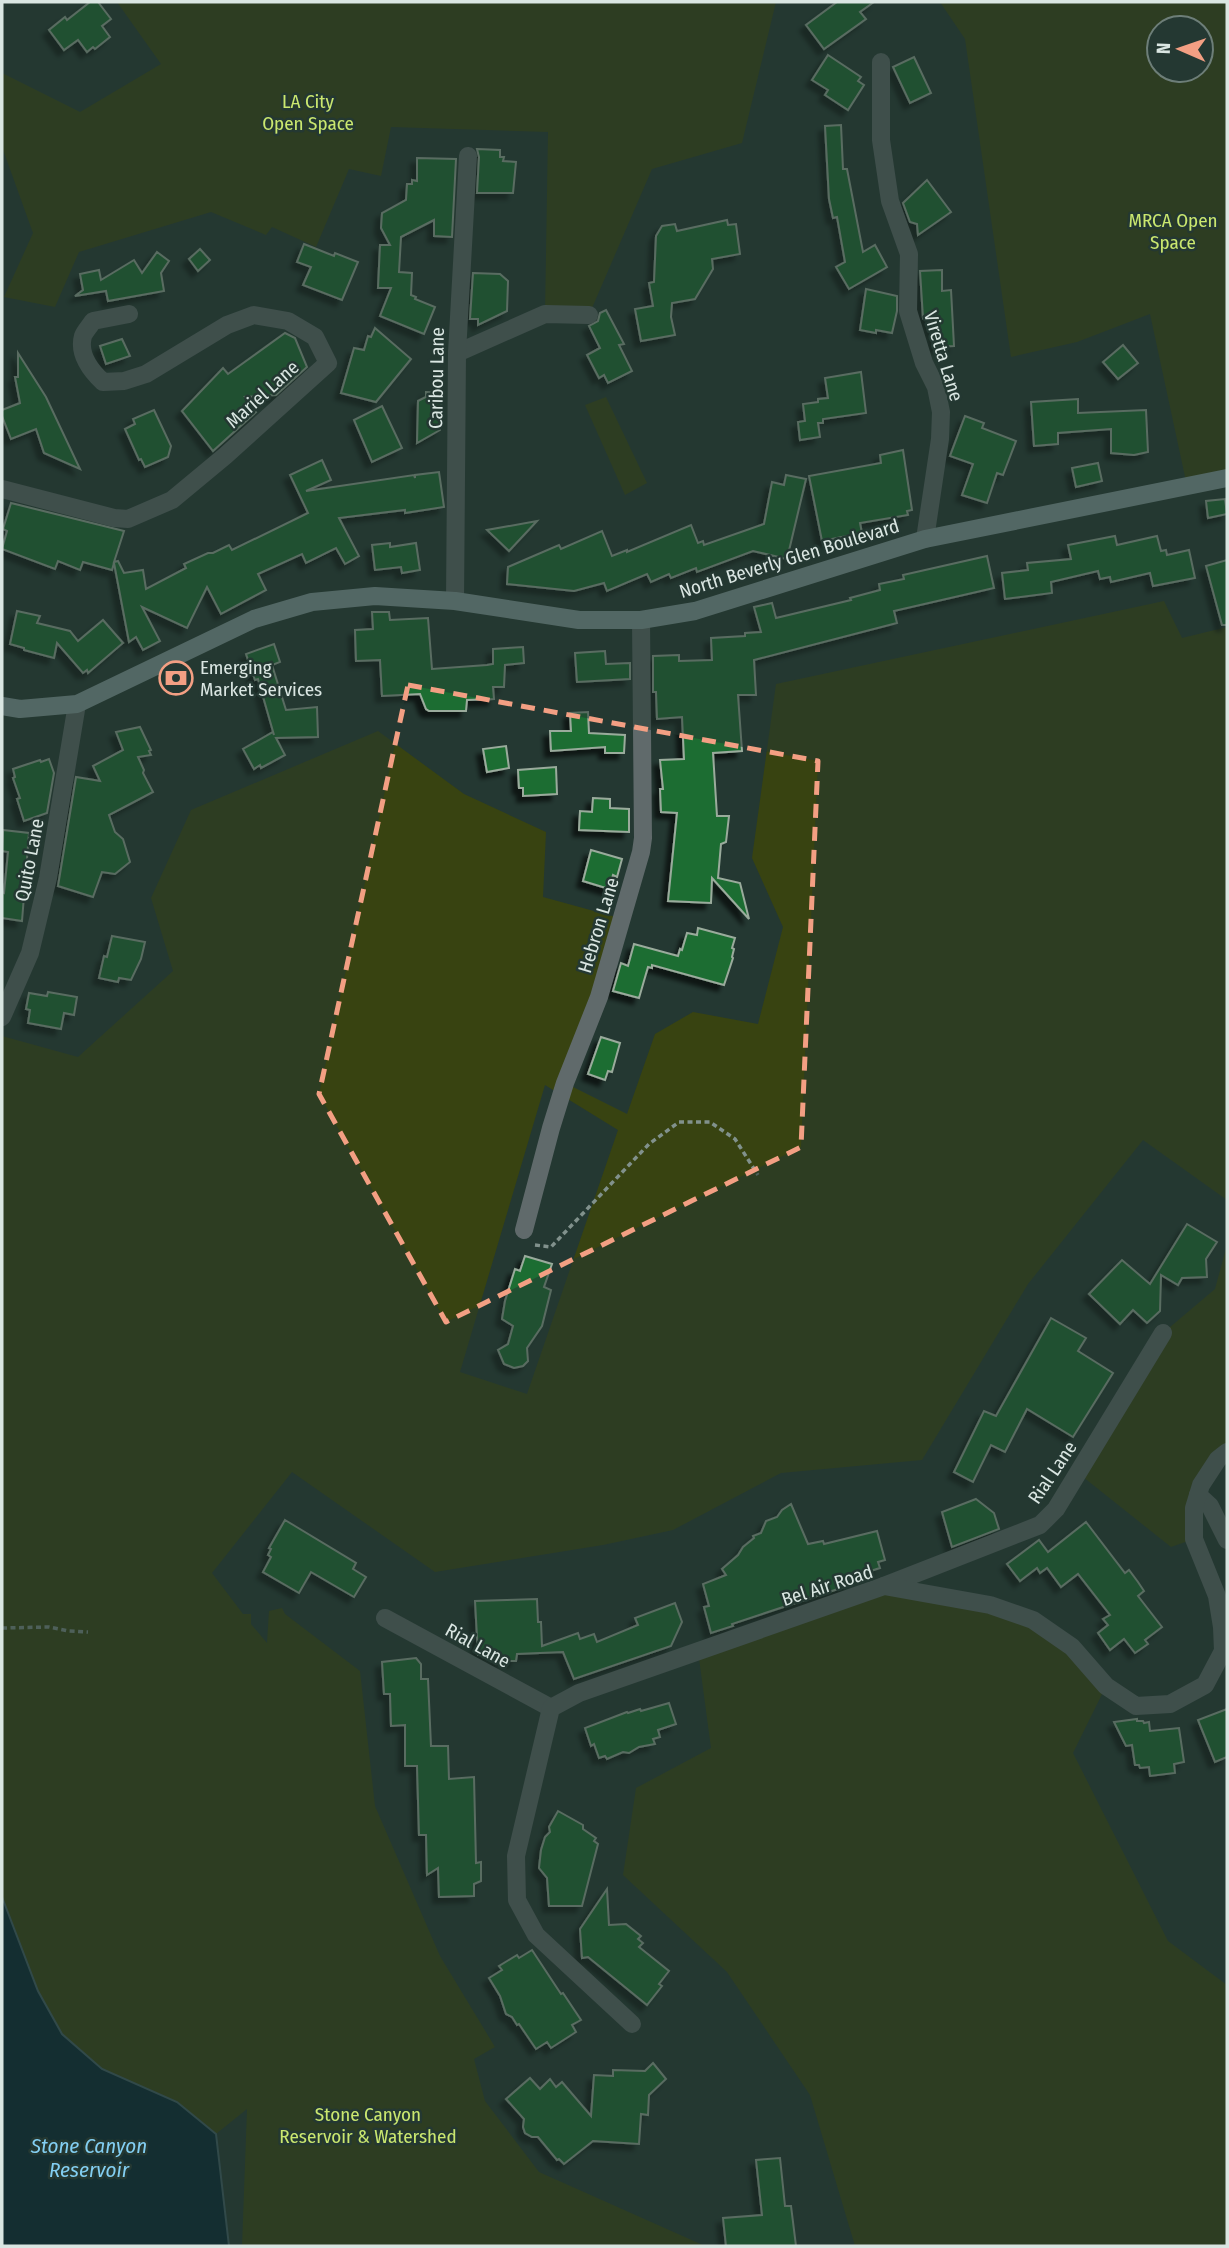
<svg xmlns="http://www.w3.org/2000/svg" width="1229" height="2248" font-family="'Fira Sans Condensed',sans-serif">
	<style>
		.green { fill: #384311; fill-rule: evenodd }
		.water { fill: #002332; stroke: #415e67; stroke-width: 2 }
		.building { fill: #1c6d32; stroke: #9aab9c; stroke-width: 2; filter: url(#shadow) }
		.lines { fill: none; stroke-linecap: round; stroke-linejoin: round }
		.path { stroke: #81918c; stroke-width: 3.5; stroke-dasharray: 5 3.5; stroke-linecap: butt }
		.minor { stroke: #606a6b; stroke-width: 18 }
		.major { stroke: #8ba0a2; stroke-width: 18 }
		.marked { fill: none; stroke: #f39f83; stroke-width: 5; stroke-dasharray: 14 9; stroke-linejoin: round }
		.labels { text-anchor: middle; stroke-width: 5; stroke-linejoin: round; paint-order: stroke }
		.park-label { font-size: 19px; fill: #cae76f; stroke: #243832 }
		.street-label { font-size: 19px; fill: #dae6e2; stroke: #243832 }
		.poi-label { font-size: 19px; fill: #dae6e2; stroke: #243832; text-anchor: start }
		.water-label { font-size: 21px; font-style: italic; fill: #83cff2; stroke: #243832 }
	</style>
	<defs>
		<filter id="shadow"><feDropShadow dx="-6" dy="6" stdDeviation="2" flood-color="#0009"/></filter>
	</defs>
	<rect width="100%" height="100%" fill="#243832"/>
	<g class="green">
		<polygon points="117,2 776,2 742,143 652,169 589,315 545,314 548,132 391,127 381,176 349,169 316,247 272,227 266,235 211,212 79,252 55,307 4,297 33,233 2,147 2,73 80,112 161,64"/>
		<path d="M 940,2 L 1227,2 L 1227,478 L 1187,486 L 1150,314 L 1077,342 L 1011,357 L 965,39 ZM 1159,28 L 1201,28 L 1201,70 L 1159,70 Z"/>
		<polygon points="606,397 647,483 625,495 585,405"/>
		<path d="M 1164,601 L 1182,638 L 1227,627 L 1227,1200 L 1143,1140 L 1028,1284 L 922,1460 L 781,1473 L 673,1530 L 603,1545 L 435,1572 L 292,1472 L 212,1573 L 243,1614 L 251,1614 L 251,1624 L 267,1643 L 269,1611 L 282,1608 L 285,1614 L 360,1671 L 375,1806 L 440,1956 L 495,2047 L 474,2059 L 485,2101 L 539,2172 L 705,2246 L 242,2246 L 247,2109 L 216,2134 L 212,2131 L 63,2246 L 38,1991 L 32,1977 L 2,2246 L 2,1036 L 78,1057 L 173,971 L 151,898 L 191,810 L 378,731 L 464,794 L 546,832 L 543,897 L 623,919 L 565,1083 L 627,1114 L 655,1034 L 693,1012 L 758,1024 L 783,927 L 752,858 L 776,684 ZM 545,1085 L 618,1130 L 527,1394 L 460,1372 Z"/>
		<polygon points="1227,1245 1227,1452 1201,1485 1194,1539 1171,1547 1078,1473 1163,1333 1215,1289"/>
		<polygon points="884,1586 1033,1620 1106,1686 1073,1753 1168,1941 1227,1985 1227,2246 855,2246 810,2095 727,1972 623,1875 636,1788 711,1748 698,1651"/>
	</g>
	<polygon class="water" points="2,1897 38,1991 62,2034 102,2069 177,2102 216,2134 229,2246 2,2246"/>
	<g class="building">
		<polygon points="90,2 98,2 111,19 102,26 110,37 95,49 93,47 87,52 78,40 64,50 49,30 65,17 67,20"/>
		<polygon points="837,2 874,2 860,12 866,19 824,49 806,25"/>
		<polygon points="828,55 861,77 858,81 864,85 848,110 825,95 828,90 812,80"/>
		<polygon points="914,57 931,93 910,103 893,67"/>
		<polygon points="841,125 843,169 847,169 863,252 875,245 887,267 849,289 836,267 845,262 837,217 833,218 829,199 825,126"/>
		<polygon points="477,149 500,150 500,157 504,157 503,161 516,162 513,193 477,193 479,157"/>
		<polygon points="417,158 456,159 452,237 434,236 434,220 401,237 399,272 412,273 411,295 416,297 415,299 435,307 424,334 380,316 391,288 378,288 380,245 390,245 381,228 382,213 406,200 407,184 412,184 412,180 417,181"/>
		<polygon points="927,180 951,212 918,235 917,224 910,222 903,203"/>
		<polygon points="727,220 728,225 736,224 740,254 712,259 713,269 695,299 672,303 671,317 675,335 641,341 635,309 653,306 649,283 654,282 656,236 662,226 675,224 677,231"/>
		<polygon points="304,244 334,256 335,253 358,262 342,300 303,285 311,267 297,262"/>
		<polygon points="200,249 210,260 198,271 189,259"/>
		<polygon points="157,252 169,261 161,273 164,291 108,301 106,291 75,296 83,290 80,274 99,270 101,280 134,260 142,273"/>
		<polygon points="942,270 942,291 951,290 954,346 935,347 934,331 930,331 929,320 925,320 925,317 923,318 920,271"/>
		<polygon points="473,273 500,274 508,281 507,311 478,325 478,319 470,319"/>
		<polygon points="866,289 897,296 897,311 892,333 876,330 876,333 860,330"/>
		<polygon points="606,310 624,344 619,345 632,371 608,383 604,375 599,378 587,355 600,348 589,326 598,321 600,313"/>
		<polygon points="375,328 411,359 376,402 341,393 354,348 364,350 368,336 371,337"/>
		<polygon points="285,333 295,338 307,367 276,395 245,397 256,412 213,451 182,411 223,368 228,374"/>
		<polygon points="122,339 130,356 106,364 100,346"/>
		<polygon points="1123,345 1138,363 1118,379 1103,362"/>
		<polygon points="18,353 46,397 80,469 44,453 36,429 11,439 2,416 2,410 20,403 15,377 18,377"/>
		<polygon points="861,372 866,413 823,419 823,423 818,423 820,437 800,440 798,422 805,421 803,404 818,402 818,399 828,398 825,378"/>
		<polygon points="426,392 442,393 440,430 417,443 418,401 426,397"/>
		<polygon points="1078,399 1078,413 1146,410 1148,452 1134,455 1111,453 1111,429 1058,433 1058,444 1034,446 1031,402"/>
		<polygon points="382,406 402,448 372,462 354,420"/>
		<polygon points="154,410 171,446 168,457 145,467 141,459 139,460 125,429 135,424 133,419"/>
		<polygon points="965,416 984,423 982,428 1016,441 1003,475 997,473 987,503 962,495 973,464 950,456"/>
		<polygon points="903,450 912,510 907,511 908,515 860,523 862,533 822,541 809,476 881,463 880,455"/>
		<polygon points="322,460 331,480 306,491 414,475 415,478 415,475 439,472 444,507 405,513 405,510 339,518 359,556 345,564 336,548 306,563 302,554 258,574 266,590 221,614 207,587 187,628 142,607 160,641 143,650 136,637 129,642 114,563 112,570 83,562 80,570 58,561 55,569 2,549 7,531 3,529 11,503 120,530 124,531 114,562 118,561 124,573 143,570 146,589 186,568 184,564 208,553 213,553 229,545 232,550 308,513 290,475"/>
		<polygon points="1098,463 1102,481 1076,487 1072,468"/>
		<polygon points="786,475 806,479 787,559 753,551 697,572 696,568 671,578 669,574 651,582 647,574 607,591 604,583 574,591 507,584 508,567 559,545 561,549 602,531 612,556 627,550 627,552 691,525 698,543 703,541 704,545 764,524 772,482 784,485"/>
		<polygon points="1225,499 1227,514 1208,518 1206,501"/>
		<polygon points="537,521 509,551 487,530"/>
		<polygon points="1115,536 1117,545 1157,536 1161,551 1166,550 1167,555 1189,550 1195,578 1153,586 1150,573 1111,582 1110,577 1100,579 1098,571 1051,582 1052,593 1005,599 1002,573 1028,570 1027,563 1071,559 1068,545"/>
		<polygon points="390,543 390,547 416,543 420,570 402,573 401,567 375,570 372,545"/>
		<polygon points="987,556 994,588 894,611 897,623 754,660 756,695 738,695 742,751 713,753 717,816 729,816 726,842 721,844 718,878 740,883 749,919 712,878 711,903 668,901 677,813 661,812 660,789 663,789 660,760 684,759 682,717 657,719 656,692 653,692 653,656 679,655 679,661 712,660 711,638 745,636 745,633 761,632 754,607 772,603 776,618 851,600 850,598 880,590 879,584 904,579 903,575"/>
		<polygon points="1227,560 1227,625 1222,625 1206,566"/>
		<polygon points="17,611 40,616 37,623 70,631 78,641 103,620 123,643 88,673 87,670 83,673 57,643 54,658 24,650 24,648 10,644"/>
		<polygon points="372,612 389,612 390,620 428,618 432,669 487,665 493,664 493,649 523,647 524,663 505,665 504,687 493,687 494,699 467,700 466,711 429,711 426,709 420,694 382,696 380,660 356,661 355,630 373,629"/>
		<polygon points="274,644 280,662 272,665 286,710 317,707 318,737 276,738 285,755 261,768 260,765 254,769 243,749 273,732 274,735 258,679 255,680 246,654"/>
		<polygon points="605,651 606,664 630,663 630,679 577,682 575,653"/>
		<polygon points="588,712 589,733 625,735 624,753 605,753 605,747 551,751 550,731 571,731 570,713"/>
		<polygon points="140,727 151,750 149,751 151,755 138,757 144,770 143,773 153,792 109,815 115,832 123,839 130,862 115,874 102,872 93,897 58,886 76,777 100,781 93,766 123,750 116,732"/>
		<polygon points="506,746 509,768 487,772 483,749"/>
		<polygon points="49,759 54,773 47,813 24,821 17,799 20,798 13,778 15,777 13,769 40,760 41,762"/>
		<polygon points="556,767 557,794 523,796 523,788 519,788 518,770"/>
		<polygon points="593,798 610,799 610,808 629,809 629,832 579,830 580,811 592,812"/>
		<polygon points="3,830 29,833 22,921 2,918 2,892 4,893 8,852 2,851"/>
		<polygon points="591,850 622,859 617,877 613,875 609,889 583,881"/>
		<polygon points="698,928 735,938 732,948 734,949 732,957 733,958 724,985 652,965 652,968 648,967 639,998 613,991 621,963 628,966 634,944 678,956 680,949 682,950 687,933 697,935"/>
		<polygon points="112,936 145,942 141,959 131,980 119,978 118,982 99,978 104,956 107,957"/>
		<polygon points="48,992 77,997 74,1015 64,1013 61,1029 28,1023 30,1010 26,1009 29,993 47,996"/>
		<polygon points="601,1037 620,1043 612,1072 608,1071 605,1080 588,1074"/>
		<polygon points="1187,1224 1217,1242 1206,1259 1207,1277 1182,1278 1178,1285 1161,1275 1160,1311 1147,1323 1133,1310 1120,1324 1089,1294 1122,1260 1150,1284"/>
		<polygon points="525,1256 552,1264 544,1287 551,1290 542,1326 527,1348 528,1361 523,1366 514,1368 504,1364 498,1350 508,1344 513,1326 502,1319 505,1301 515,1269 520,1271"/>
		<polygon points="1051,1318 1086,1338 1078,1351 1113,1373 1073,1437 1027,1409 1005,1452 991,1445 973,1482 954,1472 984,1411 996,1416"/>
		<polygon points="976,1499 994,1513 999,1529 952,1547 942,1512"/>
		<polygon points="791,1504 808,1544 823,1541 824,1544 877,1531 885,1560 878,1562 880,1568 848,1578 850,1585 732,1624 733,1626 711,1633 704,1607 709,1606 703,1584 726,1575 722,1569 738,1555 743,1547 754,1538 753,1536 761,1533 766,1521 777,1517 782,1510"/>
		<polygon points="285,1520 356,1563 353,1569 366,1577 354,1597 311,1572 299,1593 263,1572 271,1557 268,1555 271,1549 269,1548"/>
		<polygon points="1086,1522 1125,1573 1129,1570 1138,1582 1144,1591 1138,1596 1162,1627 1145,1640 1148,1644 1135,1653 1124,1639 1110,1650 1098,1633 1108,1625 1103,1619 1110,1615 1078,1574 1061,1587 1047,1568 1040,1573 1037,1568 1020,1581 1007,1564 1039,1540 1048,1552"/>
		<polygon points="537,1599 538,1622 541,1622 542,1646 578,1633 580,1639 594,1634 597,1642 638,1625 635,1618 675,1603 682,1622 671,1646 574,1679 563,1652 517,1654 516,1661 496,1661 496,1655 478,1655 475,1601"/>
		<polygon points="416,1658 421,1664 421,1679 428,1679 431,1746 448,1746 449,1779 474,1777 476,1863 481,1862 481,1881 474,1884 474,1896 439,1897 438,1868 427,1875 426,1835 419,1835 417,1766 405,1766 405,1725 391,1726 390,1694 384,1694 382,1662"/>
		<polygon points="669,1703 676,1724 658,1730 660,1737 653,1739 655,1744 639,1747 629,1753 623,1752 607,1759 605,1756 599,1758 594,1744 591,1746 585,1728 627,1712 628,1713 640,1709 641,1711"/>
		<polygon points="1227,1709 1227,1757 1215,1762 1198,1720"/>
		<polygon points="1137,1719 1137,1721 1143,1721 1144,1723 1149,1722 1150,1731 1179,1728 1184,1762 1174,1764 1175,1773 1150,1776 1149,1767 1140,1768 1139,1765 1135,1765 1132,1745 1126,1746 1114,1722"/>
		<polygon points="558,1811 583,1825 583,1829 596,1838 594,1841 598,1844 582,1906 549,1906 547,1878 539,1868 541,1850 545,1837 550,1832 549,1827"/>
		<polygon points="607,1889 609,1925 626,1924 641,1936 638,1939 643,1943 639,1947 669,1971 659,1984 662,1986 647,2005 588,1957 582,1958 580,1929"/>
		<polygon points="532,1950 561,1994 563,1993 581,2020 572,2025 576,2032 551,2048 547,2042 536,2049 519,2024 517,2025 512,2017 506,2014 500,1996 489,1978 502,1970 499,1966 517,1955 519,1958"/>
		<polygon points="653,2063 666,2079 649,2095 648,2115 641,2114 639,2144 593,2141 564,2164 559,2159 557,2160 538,2137 532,2137 525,2133 523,2127 524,2119 506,2099 530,2078 540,2089 550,2079 556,2087 562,2082 591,2116 594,2075 613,2076 613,2070 645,2071"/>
		<polygon points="780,2158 785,2206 791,2206 796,2246 726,2246 723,2218 762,2215 756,2160"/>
	</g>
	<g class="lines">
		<g class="path">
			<polyline points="535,1245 551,1247 649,1144 679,1122 710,1122 735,1139 758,1175"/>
			<polyline points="2,1628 49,1627 69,1631 88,1632"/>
		</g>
		<g class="minor">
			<polyline points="881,62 881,140 890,201 909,254 908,311 924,363 936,387 941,412 940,439 925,539"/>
			<polyline points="457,353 545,314 589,315"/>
			<path d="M 2,489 L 114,518 L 128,519 L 172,500 L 225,456 L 328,363 L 315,337 L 288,321 L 254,315 L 227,325 L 146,374 L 124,381 L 103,382 C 91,371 78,354 83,336 C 85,331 90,326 93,321 L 129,314"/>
			<polyline points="455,601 457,353 468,156"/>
			<polyline points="2,1017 30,953 48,878 77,704"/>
			<polyline points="524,1230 551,1128 565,1083 599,997 641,852 643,838 641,620"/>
			<polyline points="1198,1495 1210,1506 1227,1540"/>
			<polyline points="884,1586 1040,1525 1056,1509 1163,1333"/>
			<polyline points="385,1618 551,1708"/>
			<polyline points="632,2024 536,1935 517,1900 516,1856 551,1708 579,1693 884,1586 990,1605 1033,1620 1072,1647 1106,1686 1136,1706 1170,1704 1205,1685 1223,1651 1222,1627 1217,1596 1194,1539 1194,1508 1201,1485 1218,1459 1227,1452"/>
		</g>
		<polyline class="major" points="2,706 20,709 77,704 254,619 312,602 375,596 455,601 579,620 641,620 695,611 925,539 1227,478"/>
	</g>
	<path d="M0 0H1229V2248H0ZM 408,685 L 818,761 L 801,1147 L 446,1322 L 319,1094 Z" fill="#243832" fill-opacity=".55" fill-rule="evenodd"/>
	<path class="marked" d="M 408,685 L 818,761 L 801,1147 L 446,1322 L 319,1094 Z"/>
	<defs>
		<symbol id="bank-ring" viewBox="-11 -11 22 22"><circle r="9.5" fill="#243832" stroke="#f39f83" stroke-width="1.5"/><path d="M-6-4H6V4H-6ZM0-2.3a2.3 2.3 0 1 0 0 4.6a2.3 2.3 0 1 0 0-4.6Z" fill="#f39f83"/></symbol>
	</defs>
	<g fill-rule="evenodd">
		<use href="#bank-ring" x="157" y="659" width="38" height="38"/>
	</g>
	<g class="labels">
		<g class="park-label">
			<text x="308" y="108">LA City<tspan x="308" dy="22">Open Space</tspan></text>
			<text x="1173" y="227">MRCA Open<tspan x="1173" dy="22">Space</tspan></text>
			<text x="368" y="2121">Stone Canyon<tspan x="368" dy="22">Reservoir &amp; Watershed</tspan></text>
		</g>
		<g class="street-label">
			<text transform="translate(944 356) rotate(73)" y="7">Viretta Lane</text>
			<text transform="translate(436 378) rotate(-89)" y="7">Caribou Lane</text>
			<text transform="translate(262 394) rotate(-42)" y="7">Mariel Lane</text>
			<text transform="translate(789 558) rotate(-17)" y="7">North Beverly Glen Boulevard</text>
			<text transform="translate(29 860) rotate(-79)" y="7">Quito Lane</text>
			<text transform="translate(598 925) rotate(-73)" y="7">Hebron Lane</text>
			<text transform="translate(1052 1472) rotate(-56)" y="7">Rial Lane</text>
			<text transform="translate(827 1585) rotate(-18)" y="7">Bel Air Road</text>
			<text transform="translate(478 1645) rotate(29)" y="7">Rial Lane</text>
		</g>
		<g class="poi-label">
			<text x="200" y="674">Emerging<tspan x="200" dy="22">Market Services</tspan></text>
		</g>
		<g class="water-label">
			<text x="89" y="2153">Stone Canyon<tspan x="89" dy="24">Reservoir</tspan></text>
		</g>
	</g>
	<rect width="1229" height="2248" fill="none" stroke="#dae6e2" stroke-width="7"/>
	<g transform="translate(1180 49) rotate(272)"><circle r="33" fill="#243832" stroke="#6d7e78" stroke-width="2"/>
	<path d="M0-5L12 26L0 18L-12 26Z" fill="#f39f83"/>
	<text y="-10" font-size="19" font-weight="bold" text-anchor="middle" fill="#dae6e2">N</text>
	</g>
</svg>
